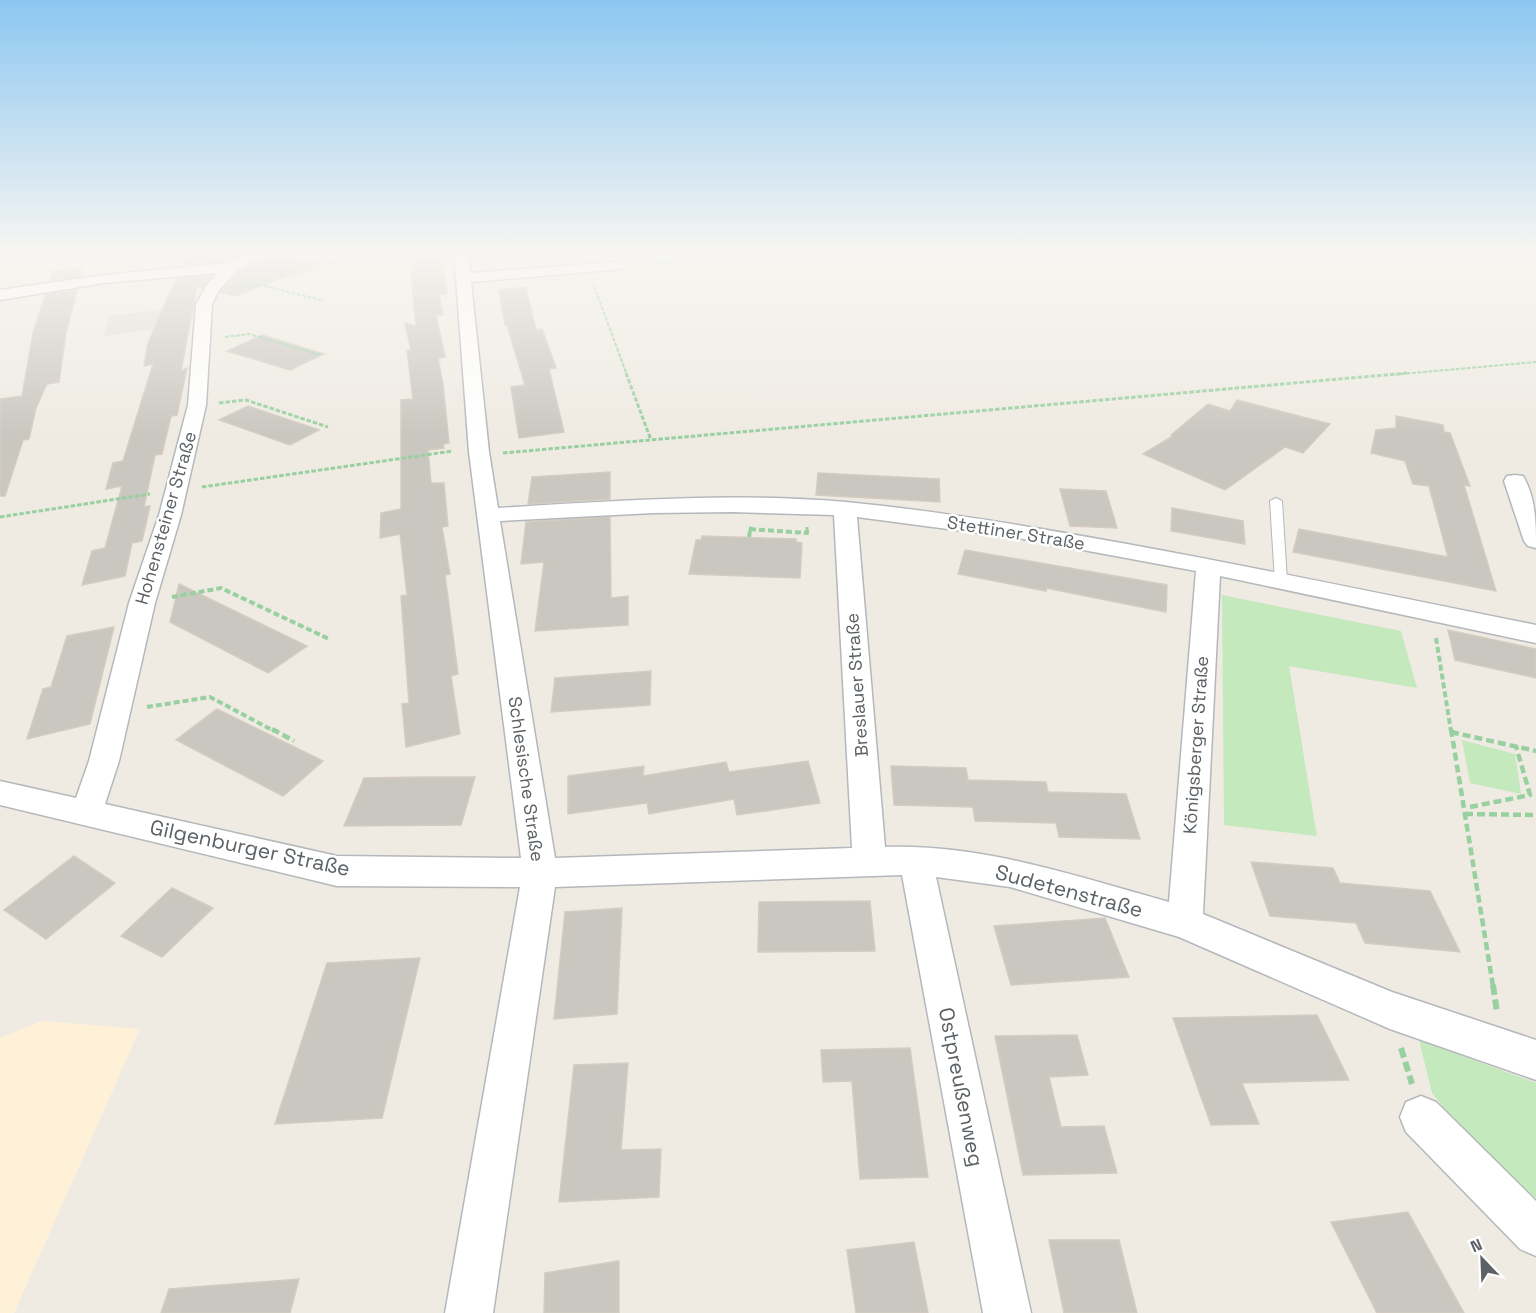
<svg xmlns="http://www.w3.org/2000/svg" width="1536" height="1313" font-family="'Space Grotesk',sans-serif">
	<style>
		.commercial { fill: #fff1d8 }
		.industrial { fill: #e0ddd8 }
		.green { fill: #c3e9bd }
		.building { fill: #cac6c0; stroke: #d4ccc1; stroke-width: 1.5 }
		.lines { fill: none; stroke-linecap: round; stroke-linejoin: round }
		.service-casing { stroke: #b4b7bb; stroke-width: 2 }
		.minor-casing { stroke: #b4b7bb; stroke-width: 3 }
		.path-far4 { stroke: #98d0a0; stroke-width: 2; stroke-dasharray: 4 1.5; stroke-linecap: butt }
		.path-far3 { stroke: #98d0a0; stroke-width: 3; stroke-dasharray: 4.5 2; stroke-linecap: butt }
		.path-far2 { stroke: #98d0a0; stroke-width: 4; stroke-dasharray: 6 3; stroke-linecap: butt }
		.path-far1 { stroke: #98d0a0; stroke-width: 4.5; stroke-dasharray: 8 4; stroke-linecap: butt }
		.path { stroke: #98d0a0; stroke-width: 6; stroke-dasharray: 10 4.5; stroke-linecap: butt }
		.service { fill: #fff; fill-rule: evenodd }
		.minor { fill: #fff; fill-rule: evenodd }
		.labels { text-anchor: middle; stroke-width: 5; stroke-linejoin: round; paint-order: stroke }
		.street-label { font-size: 18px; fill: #5b6165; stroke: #fff }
		.near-street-label { font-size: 21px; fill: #5b6165; stroke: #fff }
	</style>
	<rect width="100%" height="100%" fill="#efebe3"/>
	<polygon class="commercial" points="42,1021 140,1029 14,1313 0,1313 0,1038"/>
	<polygon class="industrial" points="192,306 189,324 104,336 109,316"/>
	<g class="green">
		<polygon points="1222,595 1401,631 1417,688 1289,666 1317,836 1224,825"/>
		<polygon points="1462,740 1515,754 1521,794 1470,783"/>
		<polygon points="1419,1040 1536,1083 1536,1198 1488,1161 1432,1093"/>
	</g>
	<g class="building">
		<polygon points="188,252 203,252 202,256 215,256 222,252 248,253 228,261 183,265"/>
		<polygon points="416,252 439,252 438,263 443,263 447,294 439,295 443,315 436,315 445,357 438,358 443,384 449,443 443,444 444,448 428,450 431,483 444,483 448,526 442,527 450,574 445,575 458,674 451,676 460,734 406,747 402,704 409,703 401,596 407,595 400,534 380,538 381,513 401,509 401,400 413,399 407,350 411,350 405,323 416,326 411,272 413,272"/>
		<polygon points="272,256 324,262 235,296 220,292 238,272"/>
		<polygon points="82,268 80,276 50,281 53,271"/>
		<polygon points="212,276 203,288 197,286 181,371 187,368 177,415 171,416 162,454 155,455 144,507 150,506 142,541 132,543 125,576 82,585 92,551 105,548 122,486 106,489 113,463 123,461 153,364 144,366 148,343 176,279"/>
		<polygon points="526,287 536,330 542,329 556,368 549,369 564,432 519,438 511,387 525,385 507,325 505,325 499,290"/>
		<polygon points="77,290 66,333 59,382 47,384 36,408 29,439 23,440 5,496 0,496 0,399 22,396 33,333 45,295"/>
		<polygon points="262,335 324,354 290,370 227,351"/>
		<polygon points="1237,400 1330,424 1303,453 1285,447 1225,490 1143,454 1173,436 1171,435 1208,404 1230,411"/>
		<polygon points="248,406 319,430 290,445 219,420"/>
		<polygon points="1396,416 1443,425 1444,432 1450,433 1470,486 1464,485 1496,591 1293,552 1299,529 1448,557 1429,486 1413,484 1405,461 1371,453 1376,430 1396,428"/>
		<polygon points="610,472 610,499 528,504 532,477"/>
		<polygon points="818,473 939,479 940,502 816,495"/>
		<polygon points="1060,489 1106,491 1117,528 1070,526"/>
		<polygon points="1172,508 1243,521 1245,544 1171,531"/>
		<polygon points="610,517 611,598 628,596 628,625 535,631 544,562 521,564 526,522"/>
		<polygon points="702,536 796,539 796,542 802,543 800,578 689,574 696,540 701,540"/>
		<polygon points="965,550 1167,585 1166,612 1046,588 1046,591 958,574"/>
		<polygon points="179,584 307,646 268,673 170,622"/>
		<polygon points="114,627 90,724 27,739 43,689 51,687 67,636"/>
		<polygon points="1448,630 1536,649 1536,678 1455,660"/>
		<polygon points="651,671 650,705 551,712 555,678"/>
		<polygon points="217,709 323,761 283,796 176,740"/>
		<polygon points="808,761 820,803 737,815 734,799 649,814 647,803 568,814 568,776 644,766 643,776 726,762 729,772"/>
		<polygon points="891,766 966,768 968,780 1046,782 1048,792 1126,794 1140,839 1059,837 1056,823 975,821 973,807 894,805"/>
		<polygon points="421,777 475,777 461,825 344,826 364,778"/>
		<polygon points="74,856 115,883 46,939 4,910"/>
		<polygon points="1251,862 1333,868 1340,883 1430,891 1460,952 1365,943 1356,923 1270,916"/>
		<polygon points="172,888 213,908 162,957 121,936"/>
		<polygon points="870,901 875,951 758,952 759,902"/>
		<polygon points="622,908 617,1014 554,1019 565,912"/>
		<polygon points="1105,918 1129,977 1011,985 994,926"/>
		<polygon points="420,958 382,1118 275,1124 327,963"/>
		<polygon points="1317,1015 1349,1080 1242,1083 1259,1124 1211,1125 1173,1018"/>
		<polygon points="1077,1035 1088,1075 1049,1077 1061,1127 1104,1126 1117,1173 1023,1175 995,1036"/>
		<polygon points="910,1048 928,1177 860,1179 852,1081 823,1082 821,1050"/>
		<polygon points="628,1063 621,1150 661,1149 659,1197 559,1202 574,1065"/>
		<polygon points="1408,1212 1464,1313 1377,1313 1331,1222"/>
		<polygon points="1049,1240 1119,1240 1137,1313 1064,1313"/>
		<polygon points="914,1242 928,1313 856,1313 847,1250"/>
		<polygon points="619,1261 619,1313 544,1313 545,1273"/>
		<polygon points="299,1279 290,1313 161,1313 169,1289"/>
	</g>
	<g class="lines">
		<defs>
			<polygon id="service" points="1276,498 1282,501 1287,581 1281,585 1275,581 1270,501"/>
			<g id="minor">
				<path d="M 256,252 L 275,252 L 237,270 L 219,290 L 212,304 L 206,405 L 181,515 L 155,603 L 119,761 L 105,804 L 337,856 L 521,858 L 469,452 L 454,252 L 468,252 L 470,273 L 617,262 L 622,263 L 624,266 L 622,269 L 471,282 L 489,452 L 498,508 C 614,501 730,492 846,502 C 940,511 1034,527 1127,544 C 1264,569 1400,598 1536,625 L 1536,643 L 1220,576 L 1203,914 L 1392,992 L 1536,1040 L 1536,1080 L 1390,1029 L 1179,937 L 1010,887 L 936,877 L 1031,1313 L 983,1313 L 902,875 L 555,887 L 493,1313 L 445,1313 L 520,887 L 337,886 L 0,805 L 0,781 L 76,798 L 89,761 L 129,603 L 159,515 L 188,405 L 196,304 L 207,285 L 218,273 L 104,283 L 0,300 L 0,290 L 104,275 L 229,263 ZM 732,512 L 834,515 L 852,848 L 555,858 L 500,521 L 653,513 ZM 857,517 L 1024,539 L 1196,571 L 1169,902 C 1076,876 983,844 885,847 Z"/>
				<path d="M 1515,475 L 1523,476 C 1536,498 1536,523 1536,548 L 1528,546 L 1524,541 L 1504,481 L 1507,476 Z"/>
				<polygon points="1421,1096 1436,1102 1536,1201 1536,1256 1520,1249 1406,1132 1400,1117 1406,1102"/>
			</g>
		</defs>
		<use href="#service" class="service-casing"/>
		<use href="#minor" class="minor-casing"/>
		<g class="path-far4">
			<polyline points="635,265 795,252"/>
			<polyline points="292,277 358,252"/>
			<polyline points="243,285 258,284 324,301"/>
			<polyline points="594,286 627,375"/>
			<polyline points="225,337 249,334 321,355"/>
			<polyline points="1390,375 1536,362"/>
		</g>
		<g class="path-far3">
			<polyline points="626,373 651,440"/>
			<polyline points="219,403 246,400 328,427"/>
			<polyline points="503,453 1407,373"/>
			<polyline points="202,487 453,451"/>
			<polyline points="0,517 150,494"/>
			<polyline points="807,527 807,531"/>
			<polyline points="750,531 751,526"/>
		</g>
		<g class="path-far2">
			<polyline points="750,529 807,533 807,529"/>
			<polyline points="749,537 750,531"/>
			<polyline points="172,597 221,588 329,639"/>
			<polyline points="1436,638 1451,731"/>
			<polyline points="147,707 210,697 274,731"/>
		</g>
		<g class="path-far1">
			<polyline points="272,729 294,741"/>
			<polyline points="1451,729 1493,986"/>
			<polyline points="1451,732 1536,751"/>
			<polyline points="1470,807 1530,795 1516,746"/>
			<polyline points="1465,814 1536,815"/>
		</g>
		<g class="path">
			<polyline points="1493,985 1497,1012"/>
			<polyline points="1401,1048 1412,1084"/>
		</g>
		<use href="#service" class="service"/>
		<use href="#minor" class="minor"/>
	</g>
	<linearGradient id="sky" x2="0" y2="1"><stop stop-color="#8cc7f1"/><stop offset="0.58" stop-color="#f8f6f2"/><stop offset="1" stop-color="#f8f6f2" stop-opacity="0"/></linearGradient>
	<rect width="1536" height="436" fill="url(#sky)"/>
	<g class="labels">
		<g class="street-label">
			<text transform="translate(166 518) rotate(-74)" y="6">Hohensteiner Straße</text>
			<text transform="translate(1016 533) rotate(9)" y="6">Stettiner Straße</text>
			<text transform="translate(857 685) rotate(-94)" y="6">Breslauer Straße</text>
			<text transform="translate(1196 745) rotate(-86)" y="6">Königsberger Straße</text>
			<text transform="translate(526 779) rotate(82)" y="6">Schlesische Straße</text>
		</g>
		<g class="near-street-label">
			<text transform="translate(250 848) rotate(12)" y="7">Gilgenburger Straße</text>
			<text transform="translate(1069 891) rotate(15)" y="7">Sudetenstraße</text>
			<text transform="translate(961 1087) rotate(79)" y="7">Ostpreußenweg</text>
		</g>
	</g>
	<g transform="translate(1482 1259) rotate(337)" stroke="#ffffff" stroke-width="4.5" paint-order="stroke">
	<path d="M0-4.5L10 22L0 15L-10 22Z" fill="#5b6165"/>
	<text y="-9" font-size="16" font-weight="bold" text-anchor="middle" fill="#5b6165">N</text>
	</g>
</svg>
